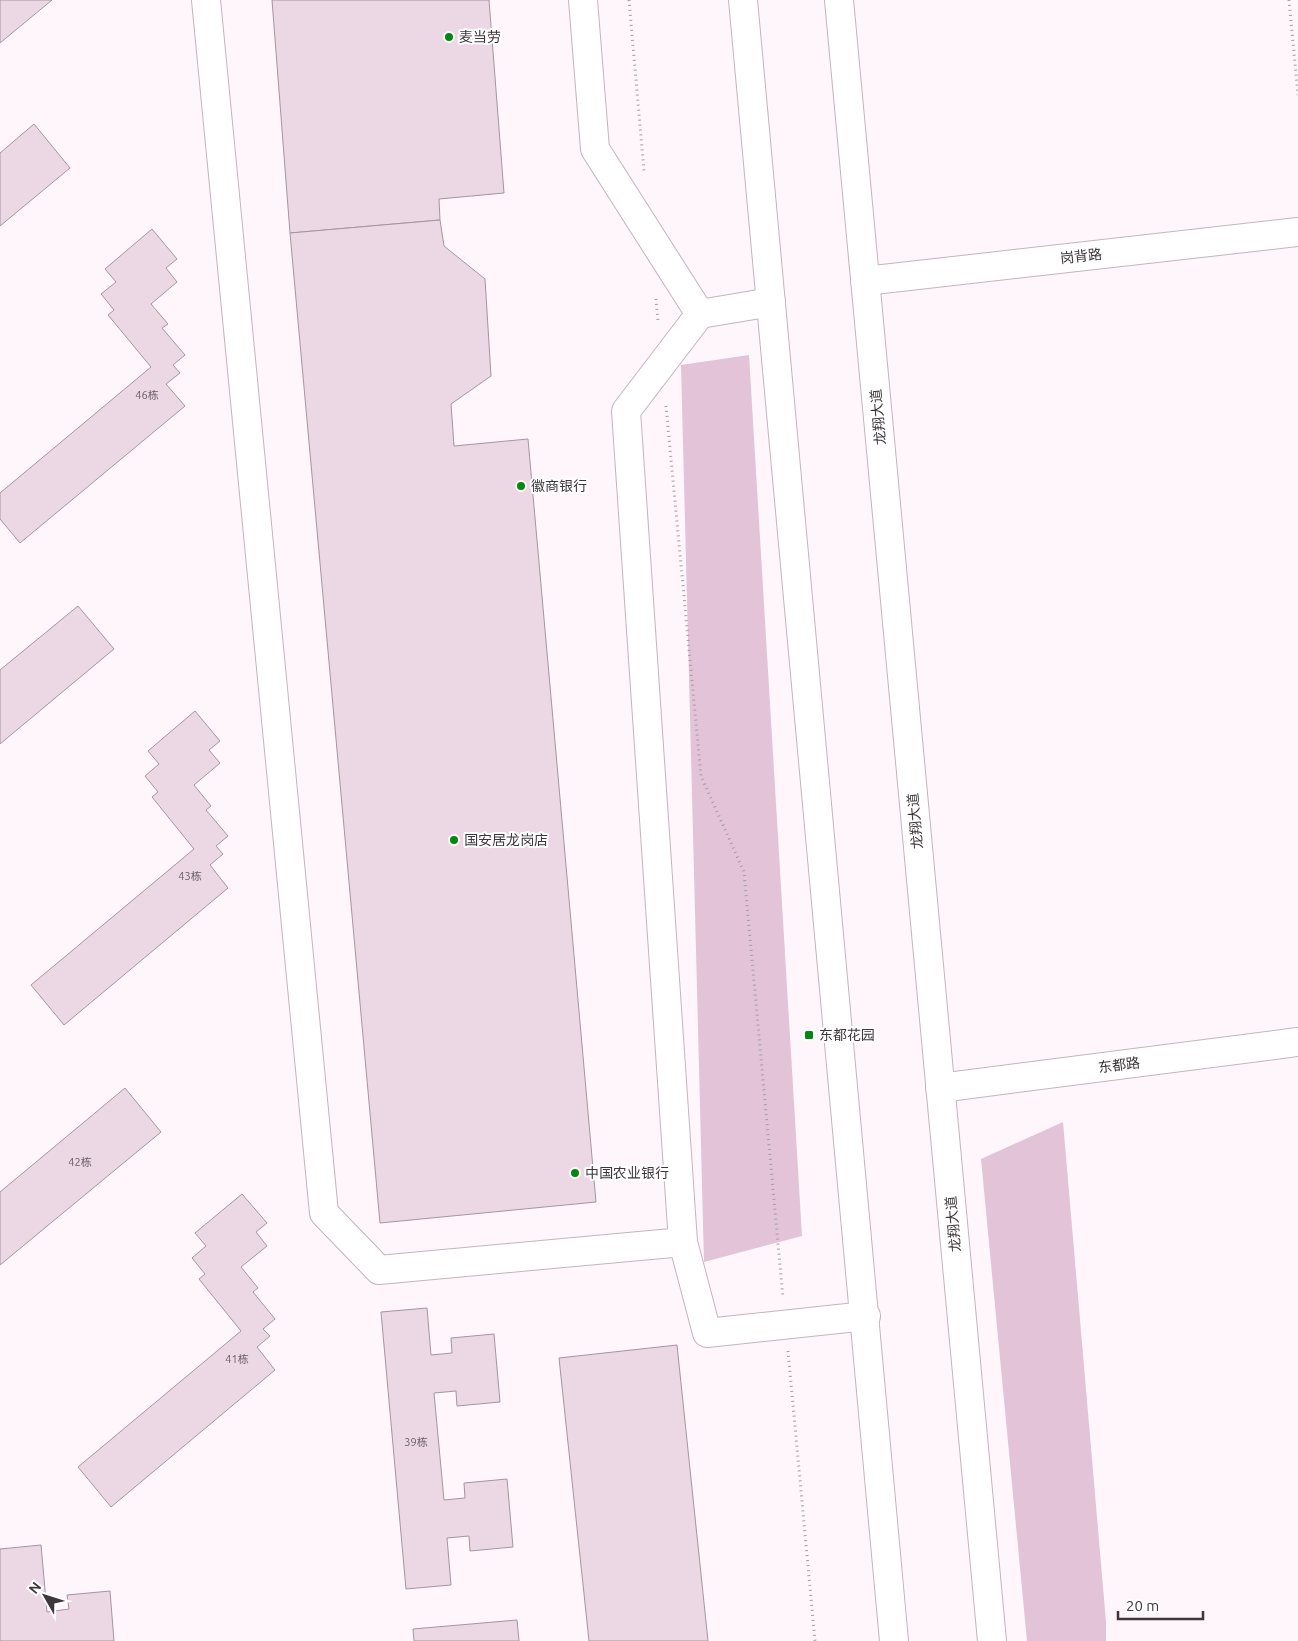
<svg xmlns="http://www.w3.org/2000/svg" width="1298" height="1641" font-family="Ubuntu,'Noto Sans SC',sans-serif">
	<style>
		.green { fill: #e2c3d8 }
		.building { fill: #ebd8e4; stroke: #a694a0 }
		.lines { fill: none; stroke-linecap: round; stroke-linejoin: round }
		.minor-casing { stroke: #c5b3bf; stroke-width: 30 }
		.major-casing { stroke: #c5b3bf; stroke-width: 30 }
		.path { stroke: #a59da2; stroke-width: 3; stroke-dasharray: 1 4; stroke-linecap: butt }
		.minor { stroke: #fff; stroke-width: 28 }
		.major { stroke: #fff; stroke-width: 28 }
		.poi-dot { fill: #03880f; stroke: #fff; stroke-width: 2 }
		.labels { text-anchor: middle; stroke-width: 4; stroke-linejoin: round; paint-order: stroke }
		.number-label { font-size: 11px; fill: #695e65 }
		.poi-label { font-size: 14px; fill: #3e363b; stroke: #fff; text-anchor: start }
		.street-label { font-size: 14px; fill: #3e363b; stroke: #fff }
	</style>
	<rect width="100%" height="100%" fill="#fef6fb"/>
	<g class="green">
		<polygon points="749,355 802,1236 704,1262 681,365"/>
		<polygon points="1063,1122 1106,1622 1106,1641 1027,1641 981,1159"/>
	</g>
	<g class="building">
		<polygon points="0,0 52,0 0,43"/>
		<polygon points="272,0 489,0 504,193 439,199 440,220 290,233"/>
		<polygon points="34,124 70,168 0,226 0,153"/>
		<polygon points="440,220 444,246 485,279 491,376 451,404 454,446 528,439 596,1202 380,1223 290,233"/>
		<polygon points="152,229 177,259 166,268 177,282 151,304 168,324 162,328 185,355 173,365 180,373 166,384 185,406 20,543 0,519 0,493 151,367 108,315 114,310 101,294 116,282 105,269"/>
		<polygon points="78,606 114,649 0,744 0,670"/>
		<polygon points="195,711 220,741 209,750 220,763 194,785 211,806 206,810 228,836 216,846 223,854 210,865 228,888 64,1025 31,985 194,849 152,797 158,792 145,776 159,764 148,751"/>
		<polygon points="125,1088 161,1132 0,1265 0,1192"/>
		<polygon points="242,1194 267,1223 256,1232 267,1246 241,1267 258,1288 253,1292 275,1319 263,1329 270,1336 257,1347 275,1370 111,1507 78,1467 241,1331 199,1279 205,1274 192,1258 206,1246 195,1233"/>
		<polygon points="427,1308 431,1355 452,1353 451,1338 494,1334 500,1402 457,1406 456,1391 434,1393 444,1500 465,1498 464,1483 507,1479 513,1547 470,1551 469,1536 447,1538 451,1585 406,1589 381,1312"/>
		<polygon points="677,1345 708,1641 589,1641 559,1358"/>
		<polygon points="41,1545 47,1612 69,1609 67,1595 110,1591 114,1641 0,1641 0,1549"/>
		<polygon points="517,1620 519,1641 414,1641 413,1629"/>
	</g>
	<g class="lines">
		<defs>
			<g id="minor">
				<polyline points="206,0 324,1213 379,1270 683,1242 707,1333 866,1316"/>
				<polyline points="583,0 595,149 700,314 626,411 683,1242"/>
				<polyline points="865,281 1298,232"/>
				<polyline points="700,314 771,302"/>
				<polyline points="940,1088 1298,1042"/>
			</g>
			<g id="major">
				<polyline points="743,0 894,1641"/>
				<polyline points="839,0 992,1641"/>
			</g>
		</defs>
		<use href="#minor" class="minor-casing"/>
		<use href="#major" class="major-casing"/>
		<g class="path">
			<polyline points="629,0 644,171"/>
			<polyline points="1289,0 1298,95"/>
			<polyline points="656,299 658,321"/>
			<polyline points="666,406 701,776 744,872 783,1298"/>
			<polyline points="788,1351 815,1641"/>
		</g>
		<use href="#minor" class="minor"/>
		<use href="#major" class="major"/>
	</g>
	<g class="poi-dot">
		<circle cx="449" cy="37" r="5"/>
		<circle cx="521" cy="486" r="5"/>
		<circle cx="454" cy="840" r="5"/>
		<rect x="804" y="1030" width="10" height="10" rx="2.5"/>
		<circle cx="575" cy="1173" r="5"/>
	</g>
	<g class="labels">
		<g class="number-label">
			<text x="147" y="399">46栋</text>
			<text x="190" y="880">43栋</text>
			<text x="80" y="1166">42栋</text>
			<text x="237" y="1363">41栋</text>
			<text x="416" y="1446">39栋</text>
		</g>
		<g class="poi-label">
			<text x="459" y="42">麦当劳</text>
			<text x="531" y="491">徽商银行</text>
			<text x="464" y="845">国安居龙岗店</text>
			<text x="819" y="1040">东都花园</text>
			<text x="585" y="1178">中国农业银行</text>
		</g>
		<g class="street-label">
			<text transform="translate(1081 256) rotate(-6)" y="5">岗背路</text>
			<text transform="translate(878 417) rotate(-95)" y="5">龙翔大道</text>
			<text transform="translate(915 821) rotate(-95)" y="5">龙翔大道</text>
			<text transform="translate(1119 1065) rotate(-7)" y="5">东都路</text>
			<text transform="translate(953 1224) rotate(-95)" y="5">龙翔大道</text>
		</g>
	</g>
	<g transform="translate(45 1596) rotate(309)" stroke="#ffffff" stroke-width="4" paint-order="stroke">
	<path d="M0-4L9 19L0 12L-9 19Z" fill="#3e363b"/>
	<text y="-8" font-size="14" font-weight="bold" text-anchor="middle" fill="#3e363b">N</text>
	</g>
	<path d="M1118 1611v8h85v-8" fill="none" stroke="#3e363b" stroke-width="2.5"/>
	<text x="1126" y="1611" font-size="15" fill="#3e363b" stroke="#ffffff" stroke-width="4" paint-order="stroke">20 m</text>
</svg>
